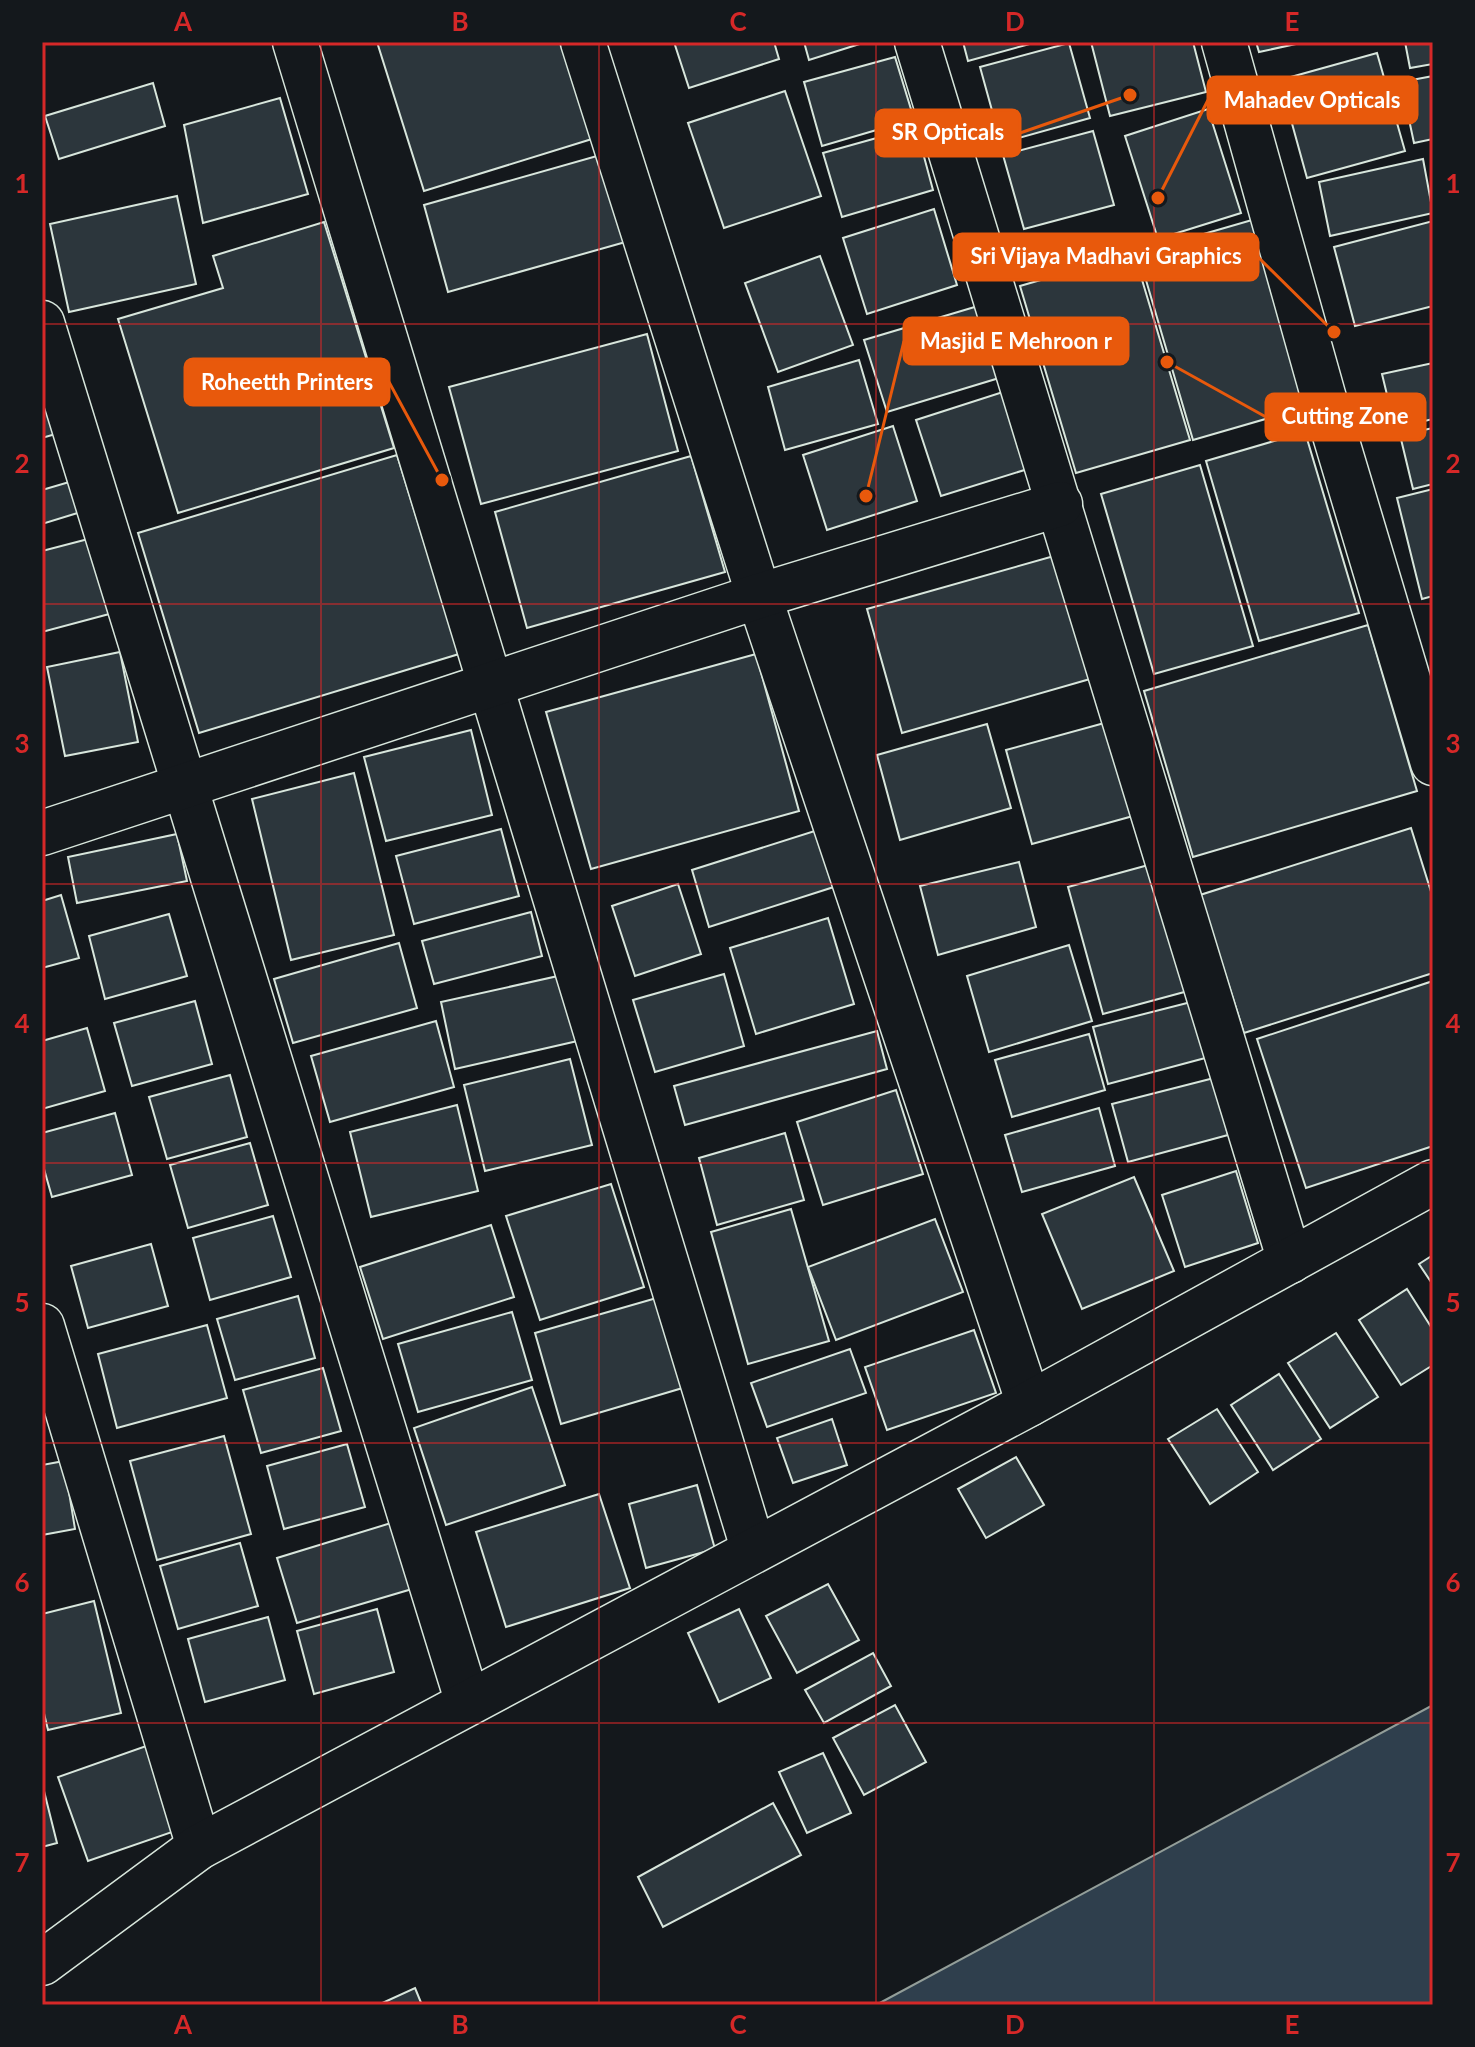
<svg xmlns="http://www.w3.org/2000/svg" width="1475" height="2047" font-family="Lato,sans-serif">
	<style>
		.water { fill: #2f3f4d; stroke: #939e99; stroke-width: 2 }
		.building { fill: #2c363c; stroke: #d8e6dc; stroke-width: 2 }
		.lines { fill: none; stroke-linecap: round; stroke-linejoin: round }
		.minor-casing { stroke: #d8e6dc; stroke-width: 47 }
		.minor { stroke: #14181c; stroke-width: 44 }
		.grid { fill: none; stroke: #d62828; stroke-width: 2; stroke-opacity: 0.55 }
		.leader { fill: none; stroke: #e8590c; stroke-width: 3 }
		.callout-dot { fill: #e8590c; stroke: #14181c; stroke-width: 3 }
		.callout { fill: #e8590c; stroke: #e8590c; stroke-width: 3 }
		.callout-label { font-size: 22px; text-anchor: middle; font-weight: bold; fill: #fff }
		.neatline { fill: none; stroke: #d62828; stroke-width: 3 }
		.grid-label { font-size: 26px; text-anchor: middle; font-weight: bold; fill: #d62828 }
	</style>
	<rect width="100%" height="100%" fill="#14181c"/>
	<polygon class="water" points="1433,1705 1433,2005 876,2005"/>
	<g class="building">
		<polygon points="377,42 579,42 608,134 424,191"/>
		<polygon points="674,42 774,42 779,59 689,88"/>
		<polygon points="804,42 866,42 809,60"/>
		<polygon points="963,42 1037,42 968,61"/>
		<polygon points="1091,42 1193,42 1206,92 1110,116"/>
		<polygon points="1256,42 1305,42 1259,52"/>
		<polygon points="1405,42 1433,42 1433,64 1410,68"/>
		<polygon points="1069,43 1090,118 1001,143 980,67"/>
		<polygon points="1377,53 1405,151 1307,178 1280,80"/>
		<polygon points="895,57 914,119 822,146 804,82"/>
		<polygon points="1433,76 1433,139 1414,143 1401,82"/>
		<polygon points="153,83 165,126 59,159 45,116"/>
		<polygon points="785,91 821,196 724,228 688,123"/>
		<polygon points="280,98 308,194 203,223 184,125"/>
		<polygon points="1208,109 1241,213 1158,239 1125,136"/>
		<polygon points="916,127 933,190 842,217 823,153"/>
		<polygon points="1093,131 1114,205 1024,229 1003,155"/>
		<polygon points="604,154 629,241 448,292 424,205"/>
		<polygon points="1423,159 1433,213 1330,236 1319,182"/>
		<polygon points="177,196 196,284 69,312 50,224"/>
		<polygon points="934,209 957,285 867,314 843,238"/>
		<polygon points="1252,220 1307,407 1193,440 1138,253"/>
		<polygon points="1433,221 1433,306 1355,326 1334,247"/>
		<polygon points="324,222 394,448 178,513 118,319 223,288 213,256"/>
		<polygon points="1134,253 1190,440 1076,473 1020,286"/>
		<polygon points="820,256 853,345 778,372 745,283"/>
		<polygon points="988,303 1009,375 887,412 864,340"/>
		<polygon points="647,334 678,451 481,504 449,387"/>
		<polygon points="859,360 878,424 785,450 768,387"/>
		<polygon points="1433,363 1433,419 1395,428 1382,374"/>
		<polygon points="42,375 59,433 42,438"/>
		<polygon points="1006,391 1031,468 941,496 916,420"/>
		<polygon points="893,426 917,501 827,530 803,455"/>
		<polygon points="1433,428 1433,484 1413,489 1400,435"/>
		<polygon points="1305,432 1359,613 1259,641 1206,461"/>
		<polygon points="397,455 459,654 199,733 138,533"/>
		<polygon points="691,456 725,572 527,628 495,512"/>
		<polygon points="1200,465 1253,646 1154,674 1101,494"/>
		<polygon points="76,480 84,511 42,524 42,490"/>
		<polygon points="1433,489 1433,596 1422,599 1397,498"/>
		<polygon points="92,538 113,613 42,632 42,551"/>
		<polygon points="1061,554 1097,677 902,733 867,609"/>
		<polygon points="1368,625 1417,791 1193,857 1144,691"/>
		<polygon points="120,652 138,742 65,756 47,667"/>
		<polygon points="756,654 799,811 591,869 546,712"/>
		<polygon points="1108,722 1133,816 1032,844 1006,750"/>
		<polygon points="987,724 1011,808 900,840 877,755"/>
		<polygon points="471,730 492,815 386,841 364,757"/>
		<polygon points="354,773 394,935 291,960 252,799"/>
		<polygon points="1411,828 1433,898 1433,973 1244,1033 1200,895"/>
		<polygon points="501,829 519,896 414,924 396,856"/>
		<polygon points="821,829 840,885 709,927 692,870"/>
		<polygon points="177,834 187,881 77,903 68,857"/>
		<polygon points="1019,862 1036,927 938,955 920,886"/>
		<polygon points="1152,864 1188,991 1103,1014 1068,887"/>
		<polygon points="678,884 701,954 635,976 612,906"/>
		<polygon points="61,895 79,958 42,968 42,901"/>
		<polygon points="531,912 542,956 434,984 422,941"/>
		<polygon points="169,914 187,976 105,999 89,936"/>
		<polygon points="828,918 854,1004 756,1034 730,948"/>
		<polygon points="399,943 417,1008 293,1043 274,979"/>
		<polygon points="1069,945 1092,1021 989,1052 967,976"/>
		<polygon points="567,974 582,1040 455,1069 441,1002"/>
		<polygon points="724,974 744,1046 655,1072 633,1000"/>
		<polygon points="1433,981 1433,1146 1306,1188 1257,1039"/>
		<polygon points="195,1001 212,1064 132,1086 114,1023"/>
		<polygon points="1195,1001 1209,1057 1108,1084 1093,1027"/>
		<polygon points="436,1021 454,1087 330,1122 311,1056"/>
		<polygon points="87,1028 105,1091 42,1109 42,1041"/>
		<polygon points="877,1031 887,1069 685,1125 674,1086"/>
		<polygon points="1089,1034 1105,1090 1012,1117 995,1060"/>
		<polygon points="570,1059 592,1145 485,1171 464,1085"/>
		<polygon points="230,1075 247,1137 167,1159 149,1097"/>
		<polygon points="1214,1078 1228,1135 1128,1162 1112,1104"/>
		<polygon points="896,1090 923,1174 823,1205 797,1122"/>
		<polygon points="457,1105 478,1191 371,1217 350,1132"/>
		<polygon points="1099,1108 1115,1166 1022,1192 1005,1135"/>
		<polygon points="115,1113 132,1175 52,1197 42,1162 42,1133"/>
		<polygon points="785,1133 804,1200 717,1225 699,1158"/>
		<polygon points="250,1143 268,1205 188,1228 170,1165"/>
		<polygon points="1236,1171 1258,1243 1185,1267 1162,1195"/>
		<polygon points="1134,1177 1174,1271 1082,1309 1042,1214"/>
		<polygon points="611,1184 644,1287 540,1320 506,1216"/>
		<polygon points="791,1209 829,1341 748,1364 711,1232"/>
		<polygon points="273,1216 291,1277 210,1300 193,1238"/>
		<polygon points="935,1219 963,1292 836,1340 808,1267"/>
		<polygon points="491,1225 514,1297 383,1339 360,1267"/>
		<polygon points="151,1244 168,1306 88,1328 71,1266"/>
		<polygon points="1433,1255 1433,1285 1419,1264"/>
		<polygon points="1407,1289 1433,1330 1433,1365 1401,1385 1359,1320"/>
		<polygon points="298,1296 315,1358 235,1380 217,1319"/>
		<polygon points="660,1297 686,1387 561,1424 535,1333"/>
		<polygon points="512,1312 532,1380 418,1412 398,1344"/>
		<polygon points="207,1325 227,1398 117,1428 98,1354"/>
		<polygon points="974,1330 996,1393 887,1430 865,1367"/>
		<polygon points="1336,1333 1378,1397 1330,1428 1288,1363"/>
		<polygon points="850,1349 866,1393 767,1427 751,1383"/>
		<polygon points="323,1368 341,1431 261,1453 243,1390"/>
		<polygon points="1279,1374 1321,1439 1273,1470 1231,1405"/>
		<polygon points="532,1387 565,1485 446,1525 414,1428"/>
		<polygon points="1217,1409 1258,1472 1210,1504 1168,1439"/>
		<polygon points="832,1419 847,1465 793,1483 777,1438"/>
		<polygon points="224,1436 251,1534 157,1560 130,1461"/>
		<polygon points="347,1444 365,1507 284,1529 267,1466"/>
		<polygon points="1016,1457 1044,1505 986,1538 958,1489"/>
		<polygon points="64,1461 75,1529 42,1535 42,1465"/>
		<polygon points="697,1485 715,1549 646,1568 629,1504"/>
		<polygon points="599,1494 630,1588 506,1627 476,1532"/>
		<polygon points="391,1523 412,1589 297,1623 277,1558"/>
		<polygon points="240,1543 258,1606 178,1629 160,1566"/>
		<polygon points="828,1584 859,1640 797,1673 766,1616"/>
		<polygon points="94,1601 121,1713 48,1730 42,1705 42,1614"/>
		<polygon points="377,1609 394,1672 314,1694 297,1631"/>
		<polygon points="739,1609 771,1678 719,1702 688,1633"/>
		<polygon points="268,1617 285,1680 205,1702 188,1639"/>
		<polygon points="873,1653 891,1686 824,1723 805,1690"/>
		<polygon points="895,1705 926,1762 864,1795 833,1738"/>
		<polygon points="149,1745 178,1830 88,1861 58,1777"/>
		<polygon points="823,1753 851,1813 807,1833 779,1772"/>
		<polygon points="42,1783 57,1843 42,1847"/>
		<polygon points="773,1803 801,1855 663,1927 638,1877"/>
		<polygon points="415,1988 422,2005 378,2005"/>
	</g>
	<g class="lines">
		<defs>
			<g id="minor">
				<polyline points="295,42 753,1548"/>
				<polyline points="583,42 759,596 1029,1404"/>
				<polyline points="917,42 1290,1261"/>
				<polyline points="1224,42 1323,395 1433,763"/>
				<polyline points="42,323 468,1703"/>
				<polyline points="42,833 759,596 1060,504"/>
				<polyline points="42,1326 199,1847"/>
				<polyline points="42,1963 199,1847 1029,1404 1433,1182"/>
			</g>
		</defs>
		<use href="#minor" class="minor-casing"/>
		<use href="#minor" class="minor"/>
	</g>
	<path class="grid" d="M 321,42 L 321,2005M 599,42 L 599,2005M 876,42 L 876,2005M 1154,42 L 1154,2005M 42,324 L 1433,324M 42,604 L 1433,604M 42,884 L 1433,884M 42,1163 L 1433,1163M 42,1443 L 1433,1443M 42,1723 L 1433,1723"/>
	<path class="leader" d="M1158 198L1208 100M1130 95L1020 133M1334 332L1258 257M866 496L904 341M442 480L389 382M1167 362L1266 417"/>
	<g class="callout-dot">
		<circle cx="1158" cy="198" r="8"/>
		<circle cx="1130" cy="95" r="8"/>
		<circle cx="1334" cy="332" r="8"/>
		<circle cx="866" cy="496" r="8"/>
		<circle cx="442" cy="480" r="8"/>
		<circle cx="1167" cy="362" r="8"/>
	</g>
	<g class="callout">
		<rect x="1208" y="77" width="209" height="46" rx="8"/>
		<rect x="876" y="110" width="144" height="46" rx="8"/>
		<rect x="954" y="234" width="304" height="46" rx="8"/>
		<rect x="904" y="318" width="224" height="46" rx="8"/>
		<rect x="185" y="359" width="204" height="46" rx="8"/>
		<rect x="1266" y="394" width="159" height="46" rx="8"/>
	</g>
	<g class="callout-label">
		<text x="1312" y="108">Mahadev Opticals</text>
		<text x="948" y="140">SR Opticals</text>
		<text x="1106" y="264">Sri Vijaya Madhavi Graphics</text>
		<text x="1016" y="349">Masjid E Mehroon r</text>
		<text x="287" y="390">Roheetth Printers</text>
		<text x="1345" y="424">Cutting Zone</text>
	</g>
	<rect width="1475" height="2047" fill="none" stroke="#14181c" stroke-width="88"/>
	<rect x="44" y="44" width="1387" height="1959" class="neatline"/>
	<g class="grid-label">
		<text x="183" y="31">A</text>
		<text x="460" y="31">B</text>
		<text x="738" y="31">C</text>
		<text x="1015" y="31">D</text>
		<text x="1292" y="31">E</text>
		<text x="22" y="193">1</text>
		<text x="1453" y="193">1</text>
		<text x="22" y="473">2</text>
		<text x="1453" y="473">2</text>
		<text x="22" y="753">3</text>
		<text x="1453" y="753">3</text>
		<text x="22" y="1033">4</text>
		<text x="1453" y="1033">4</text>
		<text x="22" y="1312">5</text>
		<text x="1453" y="1312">5</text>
		<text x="22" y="1592">6</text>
		<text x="1453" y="1592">6</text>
		<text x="22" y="1872">7</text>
		<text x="1453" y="1872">7</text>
		<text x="183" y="2034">A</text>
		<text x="460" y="2034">B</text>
		<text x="738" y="2034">C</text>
		<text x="1015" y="2034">D</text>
		<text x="1292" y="2034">E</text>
	</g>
</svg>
